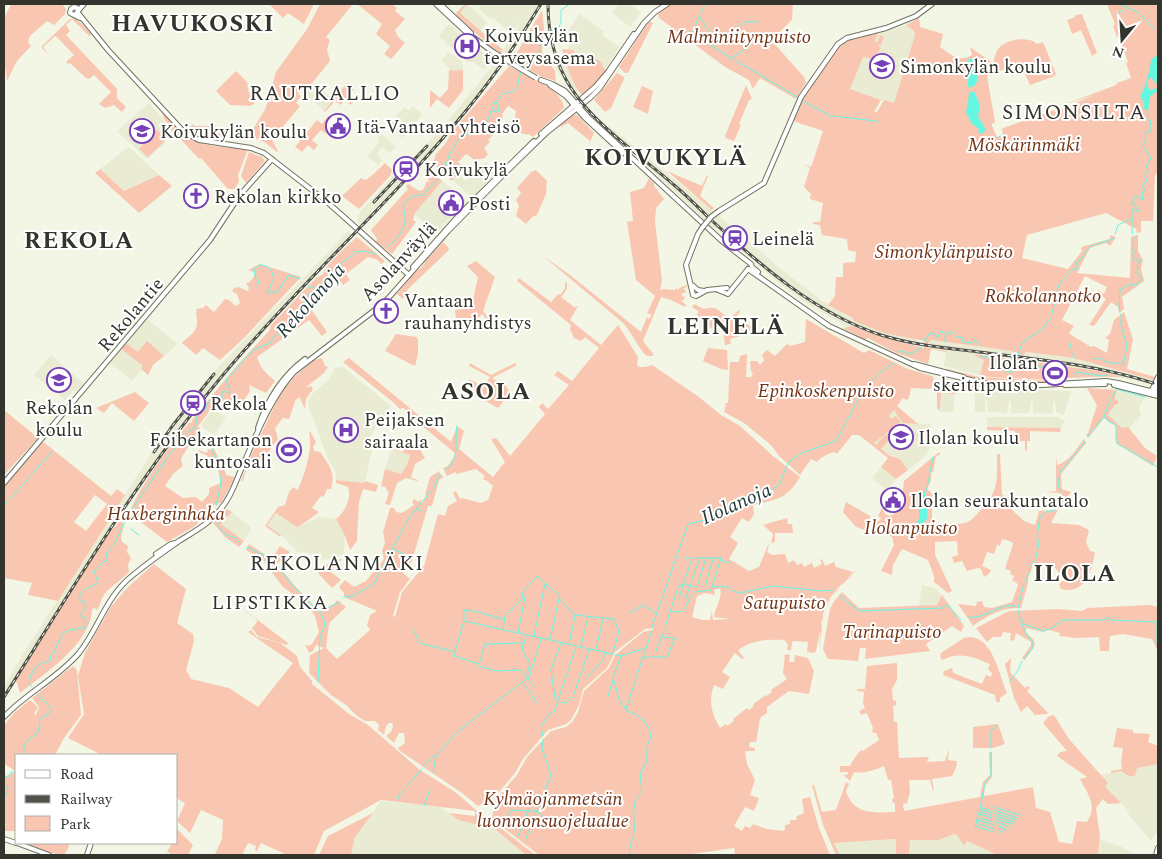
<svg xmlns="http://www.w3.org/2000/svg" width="1162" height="859" font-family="Spectral,serif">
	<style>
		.built { fill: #e9ecd3 }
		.green { fill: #f9c7b1; fill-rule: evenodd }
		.water { fill: #64f7e2 }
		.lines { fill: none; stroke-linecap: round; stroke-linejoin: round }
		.stream { stroke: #64f7e2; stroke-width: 1 }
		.major-casing { stroke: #717363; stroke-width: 6 }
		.major { stroke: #fff; stroke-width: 4 }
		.rail-casing { stroke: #51524a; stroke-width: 3 }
		.rail { stroke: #fff; stroke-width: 1; stroke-dasharray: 4; stroke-linecap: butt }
		.major-bridge-casing { stroke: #717363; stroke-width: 6; stroke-linecap: butt }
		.major-bridge { stroke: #fff; stroke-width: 4 }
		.labels { text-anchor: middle; stroke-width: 4; stroke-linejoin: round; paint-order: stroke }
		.poi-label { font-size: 19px; fill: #33342d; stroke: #fff; text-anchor: start }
		.park-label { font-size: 19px; font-style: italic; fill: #713416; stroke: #fff }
		.street-label { font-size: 19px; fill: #33342d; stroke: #fff }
		.water-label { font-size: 20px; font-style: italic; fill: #243c38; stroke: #fff }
		.neighbourhood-label { font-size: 20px; letter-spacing: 1px; fill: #33342d; stroke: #fff }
		.quarter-label { font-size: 21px; letter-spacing: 1px; fill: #33342d; stroke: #fff }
		.district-label { font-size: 24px; font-weight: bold; letter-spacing: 1px; fill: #33342d; stroke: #fff }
	</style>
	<rect width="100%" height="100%" fill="#f3f6e4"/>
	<g class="built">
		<polygon points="467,4 487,22 480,31 460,13"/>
		<polygon points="482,4 542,4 501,68 467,112 444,140 362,226 357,221 359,213 409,159 412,159 442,128 493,65 517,29 520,21 513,31 507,30 493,18 489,18 478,8"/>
		<polygon points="619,4 630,4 641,13 630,27 612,13"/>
		<polygon points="579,14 604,31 602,35 620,47 605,69 597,59 592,56 587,59 573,50 567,50 572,42 567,33"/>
		<polygon points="448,25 450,25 491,60 484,70 473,62 467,62 440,37 439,36"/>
		<polygon points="906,25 914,31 915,35 894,104 850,89 870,34 886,31"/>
		<polygon points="448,52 462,61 463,70 453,71 441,61"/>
		<polygon points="559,56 564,56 578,91 573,93 553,64 552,60 554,58 557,62 561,61"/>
		<polygon points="313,82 333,99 324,111 304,93"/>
		<polygon points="149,103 169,127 165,143 147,159 117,131"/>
		<polygon points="412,106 421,113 421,116 403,137 401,137 388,127 404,107 409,111"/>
		<polygon points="609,126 711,209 782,270 821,300 850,317 915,336 918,341 917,345 914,347 850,329 808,304 786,289 717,229 715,230 656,174 607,131 606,128"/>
		<polygon points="382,134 396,147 390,153 382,147 377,153 377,155 382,160 378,165 367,156 379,142 377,140"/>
		<polygon points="129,147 159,175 124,191 100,169"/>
		<polygon points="486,162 497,173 474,196 471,196 453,181 459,175 466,181"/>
		<polygon points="442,181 466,200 466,203 437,232 429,227 415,215 415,213"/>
		<polygon points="348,231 353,236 238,359 171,442 105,538 4,699 4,686 28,646 149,457 162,438 214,372"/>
		<polygon points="130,311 141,317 126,335 116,327"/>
		<polygon points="146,320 148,320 178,344 164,356 147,342 138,353 126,343"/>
		<polygon points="930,340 1012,351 1015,354 1014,357 1011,359 975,354 984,360 980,375 944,366 946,351 929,348 927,347 928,343"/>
		<polygon points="121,349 144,366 132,381 110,362"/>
		<polygon points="1026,352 1089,360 1155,377 1151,385 1099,371 1024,361 1022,358 1023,355"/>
		<polygon points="51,355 84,384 77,392 74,390 65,400 34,375"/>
		<polygon points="343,367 391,406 379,421 370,438 372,448 365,483 336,480 335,470 328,459 309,408 308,402 311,395 328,380 335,368"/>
		<polygon points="975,386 987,388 1071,391 1064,415 1056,412 1055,401 1053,402 1053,413 1052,414 1033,413 1033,401 1031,401 1030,412 1029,413 1011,413 1011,401 1009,401 1007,413 988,412 987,400 985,401 985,412 975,412"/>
		<polygon points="941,389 956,394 954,394 954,412 941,412 938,411 937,409 940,409"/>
		<polygon points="1116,390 1145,397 1139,408 1141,415 1129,429 1128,427 1123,429 1108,415 1114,404 1119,402 1114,399"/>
		<polygon points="213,409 226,418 214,435 201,426"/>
		<polygon points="894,410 903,423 931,424 929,450 921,460 908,470 900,459 890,456 874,443 868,430"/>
		<polygon points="987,417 1057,417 1063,420 1064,422 1061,428 987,427"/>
		<polygon points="391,449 410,455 407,465 401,474 385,469"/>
		<polygon points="881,467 896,479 887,490 872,478"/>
		<polygon points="232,512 251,527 250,531 244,541 221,524"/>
		<polygon points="277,512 297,527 319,517 336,519 345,536 344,554 328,560 319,559 307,552 299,553 282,536 267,525"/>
		<polygon points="922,585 935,588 942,595 937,605 919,606"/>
		<polygon points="1158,764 1158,831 1151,841 1128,814 1129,812 1121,803 1108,804 1099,775"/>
		<polygon points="381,801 441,807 458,820 495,829 526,855 351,855 355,837"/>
		<polygon points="954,834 957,834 965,846 966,841 997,855 909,855 910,840 939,840"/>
		<polygon points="897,839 896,855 839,855 834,843"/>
		<polygon points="1100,840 1120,846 1136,855 1098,855"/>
	</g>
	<g class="green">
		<polygon points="11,4 62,4 66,9 65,14 54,25 47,21 30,36 28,42 31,46 17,61 7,81 4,58 4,18"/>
		<polygon points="269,4 314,4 304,24 288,13 283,18"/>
		<path d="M 320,4 L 353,4 L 326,37 L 330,40 L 327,49 L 330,61 L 304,93 L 301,91 L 298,94 L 301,96 L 296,103 L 300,106 L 272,140 L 278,151 L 277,152 C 269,146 259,135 250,140 L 248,137 L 265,110 L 276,72 L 307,29 Z"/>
		<polygon points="357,4 392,4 397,8 395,11 405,19 395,30 398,37 405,43 391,59 384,54 390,46 376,34 382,24"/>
		<polygon points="465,4 467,4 460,13 503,50 501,54 492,48 457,16 456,13"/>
		<polygon points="670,4 793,4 792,20 771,40 804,77 806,83 796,99 760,78 753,89 749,80 725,67 659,18 658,14"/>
		<path d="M 1107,4 L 1158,4 L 1158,171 L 1155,176 L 1153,221 L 1141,221 L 1141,232 L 1137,233 L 1136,229 L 1106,213 L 1027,235 L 1022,258 L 1068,269 L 1082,251 L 1081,247 L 1110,239 L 1110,235 L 1116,237 L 1110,246 L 1106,243 L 1090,248 L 1077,273 L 1130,278 L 1131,237 L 1138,235 L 1138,251 L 1143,260 L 1141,269 L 1144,281 L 1122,297 L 1124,309 L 1119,313 L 1118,307 L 1111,302 L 1094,326 L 1089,325 L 1106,299 L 1096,293 L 1098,290 L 1104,294 L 1107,287 L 1085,276 L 1062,320 L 1074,326 L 1069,333 L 1071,335 L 1091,347 L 1094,346 L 1107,353 L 1109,340 L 1105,338 L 1110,334 L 1114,320 L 1124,312 L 1133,339 L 1127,369 L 1155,377 L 1154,380 L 1074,358 L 1026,352 L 1023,355 L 1015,354 L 1012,351 L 931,340 L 928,343 L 927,347 L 929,348 L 947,351 L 946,352 L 931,349 L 928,364 L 896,353 L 868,338 L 864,340 L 861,338 L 860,340 L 856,335 L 843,328 L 852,326 L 884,338 L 924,348 L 925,341 L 884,333 L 854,321 L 853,318 L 828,305 L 835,296 L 836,277 L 843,277 L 843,263 L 855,262 L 856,252 L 848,250 L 847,239 L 822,235 L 820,225 L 813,224 L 813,222 L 820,222 L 823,203 L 810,199 L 811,194 L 804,187 L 810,168 L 803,164 L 811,167 L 823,131 L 793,121 L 800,100 L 837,46 C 849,37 864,35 878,33 L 875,41 L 877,43 L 880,35 L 884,37 L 881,45 L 878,44 L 881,48 L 873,59 L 863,57 L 850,89 L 881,100 L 874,112 L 877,112 L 884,100 L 894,103 L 915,35 L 914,31 L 906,25 L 919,18 L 920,27 L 943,34 L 940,47 C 952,55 959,63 972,55 L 970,47 L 993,63 C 994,58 996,52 999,48 C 1007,39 1028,36 1037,44 L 1043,42 L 1056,74 L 1055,76 L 1030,85 L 1024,71 L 1012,66 L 987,76 L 995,122 L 992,124 L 992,126 L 997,137 L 1003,135 L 1002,129 L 1006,127 L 1054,110 L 1055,112 L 1094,95 L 1058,107 L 1116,85 L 1117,83 L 1131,78 L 1126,63 L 1128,62 L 1119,37 L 1117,37 L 1113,26 L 1115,24 Z"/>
		<polygon points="542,10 544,28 542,52 555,71 556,81 542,77 512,61"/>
		<polygon points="1082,14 1097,53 1092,56 1081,30 1072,34 1067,20 1075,17 1075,15"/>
		<polygon points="74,18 82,24 91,34 89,36 72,19 66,25 70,31 66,35 117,89 117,98 126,107 122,112 114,105 105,108 99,104 111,92 94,75 89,79 86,78 70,63 68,64 66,62 74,55 57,37 55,36 43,47 49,55 42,48 42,46 70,19"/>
		<polygon points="649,21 653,23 628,73 625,73 619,67"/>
		<path d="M 562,49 L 573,50 L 575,52 L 573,60 L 574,64 L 580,65 L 592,56 L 601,62 L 603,67 L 606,70 L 599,80 L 582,95 C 572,85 566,62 562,49 Z"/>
		<path d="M 509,66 C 524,74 563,89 564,108 L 533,137 L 529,134 C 514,136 514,122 516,111 L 508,106 L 502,114 L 503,117 L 491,131 L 494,134 L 488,140 L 490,142 L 484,148 L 488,154 L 485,158 L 475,160 L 466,154 L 458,162 L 464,168 L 452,181 L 433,163 L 436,154 L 446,143 L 451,133 Z"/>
		<polygon points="451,69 453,71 463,70 463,90 449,108 437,99 430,108 430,90 440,98 448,89 449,71"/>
		<polygon points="236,71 247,82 249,93 256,95 254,104 250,106 230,105 216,91"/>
		<polygon points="617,73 624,77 624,79 611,108 605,112 594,100"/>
		<polygon points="347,83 354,89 349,96 354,101 351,105 345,100 341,105 335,101 325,112 324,111"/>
		<polygon points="746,85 752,99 749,100 739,124 741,125 734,141 726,138 725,136"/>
		<polygon points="642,86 653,91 648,114 633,107"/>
		<path d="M 162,112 C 170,118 175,126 182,133 C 200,148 226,147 248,149 L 238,175 L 239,181 L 235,189 L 228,189 L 201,158 L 199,159 L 176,134 L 168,128 L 170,126 L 164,119 Z"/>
		<polygon points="574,114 578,116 594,133 588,147 590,141 568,123 561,127 560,125"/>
		<polygon points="328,116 331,119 330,124 334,126 327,134 321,130 312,140 318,145 314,150 308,145 302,152 295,147 317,120 322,124"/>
		<polygon points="193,124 194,126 211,126 224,138 224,141 200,137 187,130"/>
		<polygon points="156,129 164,137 163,143 148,157 139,149"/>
		<polygon points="249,152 262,157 265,161 246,183 241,176"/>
		<path d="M 385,163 L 392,170 L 390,176 L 359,209 L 342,196 L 361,178 L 365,180 C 370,178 380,168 385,163 Z"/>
		<polygon points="100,169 124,191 159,175 172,186 139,213 95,173"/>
		<polygon points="536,170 547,181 546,194 537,215 532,217 526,224 516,216 519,206 516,200 521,193 517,188 531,172"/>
		<polygon points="430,171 442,181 415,213 413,220 416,222 392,254 376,242 377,239 371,230 408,189 406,186 408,184 419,191 423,190 427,181 429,182 430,181 428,180"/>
		<polygon points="667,171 702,186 707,175 708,176 700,196 714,208 712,210"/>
		<path d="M 649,178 L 654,183 L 654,186 L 664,199 L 656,208 L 655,222 L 662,280 L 660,291 L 662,289 L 675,290 L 676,288 L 679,290 L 679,288 L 687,285 L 688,286 L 683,289 L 686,290 L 685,293 L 682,293 L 682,296 L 685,297 L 684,300 L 681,300 L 686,305 L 685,307 L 671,300 L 661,297 L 643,341 L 654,355 C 651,356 649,357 646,355 C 641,352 629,328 622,322 L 543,256 L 570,275 L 641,332 L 647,317 L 649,319 L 652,315 L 647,313 L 655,296 L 636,280 L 627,222 L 633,221 L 630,192 L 644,188 Z"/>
		<path d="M 357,237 L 385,261 L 381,264 L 378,260 L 368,257 L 346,274 L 350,280 L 343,285 L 338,278 L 333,281 L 308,305 L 327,332 L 322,336 L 309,320 L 257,357 C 259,367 267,374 275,381 L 266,393 L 249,385 L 250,391 L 237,411 L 226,403 L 227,400 C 209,404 209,415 198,426 L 200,428 L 182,457 L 181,461 L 183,466 L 173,474 L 165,486 L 183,498 L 196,497 L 202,502 L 209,494 L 209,488 L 219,484 L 221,481 C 220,468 211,454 197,452 L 198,450 L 207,453 L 208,449 L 211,450 L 213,447 L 224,468 L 226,475 L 235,477 L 221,503 L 219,503 L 217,506 L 215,504 L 195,526 L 167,542 L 129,513 C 140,486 171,443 190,422 L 192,423 L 192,420 L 234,369 L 269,331 L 271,325 L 316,278 L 323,274 C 326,264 349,244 357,237 Z"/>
		<polygon points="443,242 449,248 448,251 408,289 403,299 397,294 415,272 422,267 426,260"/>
		<polygon points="476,261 495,277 483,311 496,326 494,328 482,314 477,320 456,320 455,310 471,308 478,277 467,266"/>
		<path d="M 260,264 L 301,277 L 244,338 L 220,360 L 203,348 L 196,355 L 182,343 C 187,337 198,332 197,322 C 197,316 195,315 197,309 L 203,308 L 206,305 L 214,312 L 225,299 L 229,300 L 236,306 L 240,303 L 237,294 L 232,291 L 234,288 L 238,287 L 248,291 L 249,287 L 246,284 C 251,281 255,278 254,272 L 248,270 Z"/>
		<path d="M 519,278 L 551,302 L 558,294 L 560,295 L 565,288 L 565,281 L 567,284 L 567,289 L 561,297 L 574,307 L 578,306 L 570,320 L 601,345 L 618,325 L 638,357 L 637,364 L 639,367 L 645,367 L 652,365 L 699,397 L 721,415 L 740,426 L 773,456 L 800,477 C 786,500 777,499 753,505 L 754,514 L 749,522 L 742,518 L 730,537 L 738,543 L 729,559 L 749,571 L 759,567 L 768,545 L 769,545 L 767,552 L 772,555 L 785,554 L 788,563 L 794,560 L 797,565 L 802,563 L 804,567 L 812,563 L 814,568 L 822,564 L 820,560 L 822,559 L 825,566 L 834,562 L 836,567 L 853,572 L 847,579 L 858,569 L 842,585 L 844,582 C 832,593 824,604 822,620 C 827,607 829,596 840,587 L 829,600 L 821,624 L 822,626 L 819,650 L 820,631 L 816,651 L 814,653 L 807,652 L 808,642 L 793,641 L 792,643 L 791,650 L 787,650 L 788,644 L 784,640 C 766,639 753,640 738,650 L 744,658 L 742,659 L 735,653 L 722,672 L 730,677 L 723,689 L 714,685 C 708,701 712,714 720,728 L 726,724 L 727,726 L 734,721 L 733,719 L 747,708 L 749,710 L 754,706 L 753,704 L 766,695 L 767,696 L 772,692 L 771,690 L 787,679 L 783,673 L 785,654 L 790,655 L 789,662 L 794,662 L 795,655 L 808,658 L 814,671 L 809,694 L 789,691 L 767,707 L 767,713 L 760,718 L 756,742 L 750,742 L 749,747 L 755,748 L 755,751 L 745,751 L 747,764 L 755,780 L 750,795 L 759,798 L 754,811 L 745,807 L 734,826 L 742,831 L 745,826 L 750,828 L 753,824 L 767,829 L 783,831 L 785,829 L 785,825 L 790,824 L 790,820 L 796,820 L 797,816 L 804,813 L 802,799 L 810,797 L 819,828 L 830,855 L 735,855 L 734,848 L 685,855 L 539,855 L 505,829 L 493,822 L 492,818 L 496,799 L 517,775 L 527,757 L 551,731 L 566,727 L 573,721 L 578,712 L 584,691 L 609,668 L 615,655 L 643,632 L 653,630 L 653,628 L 645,629 L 615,652 L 607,668 L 583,689 L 579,705 L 571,720 L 566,724 L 548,730 L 523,759 L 515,773 L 493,799 L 478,806 L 462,793 L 400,751 L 398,748 L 405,743 L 404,733 L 399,733 L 394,743 L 386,736 L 391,732 L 393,726 L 392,723 L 389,723 L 386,726 L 384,735 L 378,730 L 379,725 L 375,721 L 365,721 L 357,716 L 346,705 L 331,695 L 309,673 L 310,655 L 324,648 L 316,645 L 313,651 L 309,653 L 305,644 L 308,646 L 312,644 L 319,632 L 315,616 L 308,606 L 282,586 L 264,561 L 246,550 L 249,544 L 272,559 L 280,546 L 290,552 L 277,564 L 295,586 L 319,611 L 334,604 L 337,600 L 346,607 L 329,623 L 326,648 L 337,659 L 370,630 L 367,625 L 370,615 L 377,611 L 344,597 L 344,593 L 339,587 L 345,580 L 354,587 L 366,581 L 384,559 L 382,551 L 385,542 L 383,532 L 390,508 L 394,508 L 396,512 L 402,513 L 414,505 L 412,502 L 414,499 L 419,502 L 421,499 L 422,504 L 426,496 L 425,494 L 430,477 L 439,471 L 440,474 L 444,477 L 439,480 L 432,506 L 428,506 L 412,561 L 402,572 L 410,579 L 400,592 L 393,616 L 395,617 L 402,592 L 424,566 L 438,514 L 445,516 L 448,506 L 457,501 L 453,493 L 456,491 L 460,499 L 462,498 L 481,503 L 488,500 L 493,486 L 486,480 L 483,480 L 485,476 L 476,469 L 457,474 L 455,472 L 447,476 L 443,468 L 448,466 L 456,454 L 421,425 L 421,422 L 403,408 L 400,409 L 393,402 L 343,362 L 349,358 L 451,442 L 457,426 L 464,431 L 459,449 L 493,477 L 505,462 L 491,439 L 496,438 L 510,456 L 545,414 L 539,407 L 542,403 L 548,409 L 569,385 L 554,375 L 558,371 L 572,381 L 599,348 L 585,337 L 581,341 L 574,338 L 570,329 L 571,325 L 517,281 ZM 720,588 C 723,598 715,607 714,617 L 730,619 L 713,620 L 712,611 L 710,620 L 702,620 L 692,617 L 697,596 L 705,593 L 714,595 L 715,592 L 713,590 Z"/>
		<path d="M 694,304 L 704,309 C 717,305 719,311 729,319 L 739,310 L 740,312 L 735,318 L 739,320 L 739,325 L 744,321 L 752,328 L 744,335 L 730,339 L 731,344 L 725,345 L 723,330 L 713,329 L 704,324 L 705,322 L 701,319 L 698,324 L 696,321 L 698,311 L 692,307 Z"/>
		<path d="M 806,319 L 864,353 L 869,350 L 908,369 L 932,376 L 934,378 L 931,389 L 911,388 L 909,398 L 907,400 L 903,398 L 897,406 L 918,424 L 903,423 L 894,410 L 889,416 L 892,419 L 896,416 L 901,422 L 874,443 L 876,445 L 883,437 L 899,427 L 902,434 L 906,437 L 897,438 L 892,442 L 888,441 L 881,449 L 890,456 L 900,459 L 908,470 L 896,479 L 881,467 L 888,458 L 859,435 L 852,435 L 837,454 L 834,452 C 827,454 821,457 817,462 L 811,459 L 800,475 L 779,456 L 771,445 L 744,423 L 724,412 L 726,403 L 728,403 L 730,362 L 739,362 L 740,356 L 747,354 L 746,377 L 751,377 L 753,373 L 751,371 L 750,361 L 757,361 L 760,365 L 764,360 L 762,355 L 767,350 L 775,356 L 787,344 L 790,346 L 805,342 Z"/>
		<polygon points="396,334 416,337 418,339 418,354 415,366 385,351"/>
		<polygon points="147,341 164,356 153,365 148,375 141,369 143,366 121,349 126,343 138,352"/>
		<polygon points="708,348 727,350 728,370 721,369 703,361"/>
		<path d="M 972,354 L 1011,359 L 1014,357 L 1022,358 L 1025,361 L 1099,371 L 1126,378 C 1100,375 1075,379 1050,378 L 1049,380 L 988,377 L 980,375 L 984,360 Z"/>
		<path d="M 322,358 L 325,366 L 328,367 L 324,373 L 305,388 L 311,386 L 313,389 L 306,399 L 305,409 L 299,396 L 298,399 L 296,399 L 289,419 L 283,418 L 275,428 L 278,439 C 271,447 268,455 259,462 L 256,461 L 252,463 L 249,461 L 243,481 L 241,481 L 250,458 L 279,396 L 293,378 L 314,360 Z"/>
		<polygon points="470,363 491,375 515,363 517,365 492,378 506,386 510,393 498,408 469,392 469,379 484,387 490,377 469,366"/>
		<polygon points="947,369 979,377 1011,379 1012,381 1013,379 1049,381 1043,384 981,382 946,371"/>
		<polygon points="942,378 975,386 974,390 957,389 956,394 941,393 940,409 937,409 937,392"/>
		<polygon points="1087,388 1116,390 1115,399 1119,402 1116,405 1114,405 1108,415 1122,428 1128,427 1145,448 1157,456 1153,466 1116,443 1116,426 1104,418 1088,438 1086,435 1088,433 1097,405"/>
		<polygon points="135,392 149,403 134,421 112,403 104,413 96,408"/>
		<polygon points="4,410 38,438 4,475"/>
		<polygon points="987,427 1061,428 1060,432 1030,431 1030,441 1027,441 1027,451 1025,451 1025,441 1015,441 1015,431 987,430"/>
		<path d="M 310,431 L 316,442 L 313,447 L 314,451 L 320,452 C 329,465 336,473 331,489 L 327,489 L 324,496 L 320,497 L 312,508 L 319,512 C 314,516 303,524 297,527 L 276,513 L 267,525 L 282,536 L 279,536 L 265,526 L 278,507 L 285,505 L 289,492 L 293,487 L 298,490 C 305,472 313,451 309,432 Z"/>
		<path d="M 1084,439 L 1086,443 L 1061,474 L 1062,489 L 1071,492 L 1060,508 L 1055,508 L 1060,500 L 1061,493 L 1046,492 L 1056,491 L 1056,456 L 1057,465 C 1070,461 1076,449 1084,439 Z"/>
		<path d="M 42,441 L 111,496 L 117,489 L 125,495 L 58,601 L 28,595 L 32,583 L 4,578 L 4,486 ZM 95,495 L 107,504 L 86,531 L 74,522 Z"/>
		<polygon points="411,446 419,448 425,458 415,464 411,478 418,480 417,481 406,478 397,483 390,505 385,504 389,493 385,487 381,486 385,469 401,474 407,465 410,455 391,449 391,448 403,452 404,449"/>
		<path d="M 939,452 L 940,455 L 936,456 L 933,472 L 931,473 L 931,481 L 927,489 L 932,493 L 932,524 L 935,527 L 957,526 L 958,524 C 967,524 972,520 978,513 C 999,491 997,483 997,454 L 1000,454 L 1002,495 L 1012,498 L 1014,501 L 1011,509 L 1024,521 L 1035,525 L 1039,511 L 1058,510 L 1051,523 L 1079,525 L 1089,530 L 1086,542 L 1090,551 L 1095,552 C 1092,570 1086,595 1061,589 L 1059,584 L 1064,579 L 1052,564 L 1034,563 L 1028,578 L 1028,583 L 1021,608 C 1002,607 988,615 973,626 L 958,604 L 976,606 L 977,602 L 982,601 L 984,607 L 992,608 L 1012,602 L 1018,585 L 1016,582 L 1012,581 L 1014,576 L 1010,574 L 1011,571 L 1005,569 L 1013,544 L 1012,542 L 1002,539 L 1000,546 L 997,545 L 994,554 L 987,552 L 982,566 L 991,570 L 989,574 L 984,577 L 981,569 L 978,568 L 967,571 L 962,561 L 954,563 L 952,557 L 958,555 L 957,541 L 935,542 L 935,555 L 952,591 L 948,593 L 934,582 L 934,576 L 928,560 L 902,549 L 893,565 L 892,575 L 881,571 L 894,545 L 892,537 L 875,529 L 877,520 L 880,521 L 881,518 L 878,516 L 882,508 L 885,514 L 890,516 L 894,514 L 897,506 L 899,507 L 900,501 L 902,501 L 904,481 Z"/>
		<path d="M 336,480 L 364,483 L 366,481 L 378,485 L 376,492 L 363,489 L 359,502 L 357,541 L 350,550 L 345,536 L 336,519 C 345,512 352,498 348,487 L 336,483 Z"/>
		<polygon points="846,502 870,516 868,531 856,527 843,512"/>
		<polygon points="227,509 232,512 221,524 244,541 239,547 225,537 213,523"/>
		<polygon points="787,518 788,524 792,524 793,533 775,533 775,542 771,543 773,534 763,525"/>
		<path d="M 121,520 L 124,525 L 121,537 L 122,542 L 128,546 L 127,552 L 131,558 L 128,565 L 129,572 C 123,579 108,588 104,595 C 100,600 101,605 97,610 L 95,608 L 92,609 C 91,644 44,674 20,693 L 16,680 L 105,538 Z"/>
		<polygon points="342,559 331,572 341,580 332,588 318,573 331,561"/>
		<polygon points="154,564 186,589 177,623 193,634 194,641 186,670 191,679 229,688 258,707 293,663 248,632 251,630 257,637 280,643 297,656 300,667 312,681 312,684 349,714 368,725 420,770 455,792 489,821 502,829 535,855 526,855 495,829 458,820 449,813 475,816 475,811 381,800 324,831 314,855 287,855 261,843 257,851 255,850 256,846 248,843 242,855 215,854 222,839 223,820 201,810 190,833 177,821 185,803 176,798 176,755 102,755 68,738 84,714 78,676 85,653 110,608 127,588"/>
		<polygon points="218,590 288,643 287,645 258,636 252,628 257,622 257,620"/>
		<polygon points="842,592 859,608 937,605 942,595 964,626 961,632 952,626 926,644 930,651 865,659 866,648 860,648 858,661 828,659 823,649 830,609 835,600"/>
		<polygon points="1150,605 1158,607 1158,652 1152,639 1123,634 1110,636 1109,651 1100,651 1099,637 1076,638 1059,636 1060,633 1049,630 1043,632 1026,628 1026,633 1033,639 1035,645 1025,660 1022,658 1031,645 1031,642 1016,633 1014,641 1010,640 1011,633 1003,632 1001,637 993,637 987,642 976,628 1009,611 1058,609 1082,611 1087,608"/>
		<path d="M 971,637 C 994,640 999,675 1007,693 L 1000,698 L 1000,702 L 996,702 L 995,695 L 943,675 L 944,671 L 952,668 L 953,673 L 982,684 L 986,675 L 991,677 L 992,673 L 988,669 L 990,664 C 973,657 960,651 942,660 L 940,656 L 941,653 L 964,638 Z"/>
		<polygon points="1011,658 1010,672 1025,688 1028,686 1030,688 1027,691 1048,713 1047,714 1035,715 1027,706 1021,712 1014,698 1005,664"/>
		<path d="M 897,663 L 897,680 L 892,689 L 893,700 L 896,701 L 896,705 L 893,706 L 894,722 L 897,722 L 899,758 L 929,757 L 927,762 L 945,761 L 949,749 L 948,760 L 957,761 L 956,768 L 952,776 L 932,779 L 934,791 L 933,791 L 930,780 L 909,780 L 910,792 L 907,803 L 903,804 L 904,811 L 980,797 L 983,782 L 990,775 L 989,752 L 992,752 L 992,777 L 985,786 L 984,796 L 1033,787 L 1036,808 L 1050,812 L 1059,842 L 1072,844 L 1077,821 L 1087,822 C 1098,805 1088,795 1080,779 L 1087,777 L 1057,756 L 1060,752 L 1067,751 L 1043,723 L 1049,716 L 1054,715 L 1069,739 L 1108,783 L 1105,787 L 1121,803 L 1108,804 L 1103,799 L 1096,808 L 1100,837 L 1098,855 L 997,855 L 967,841 L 964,846 L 957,835 L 954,834 L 939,840 L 910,840 L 909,855 L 896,855 L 896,839 L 834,843 L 839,854 L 839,855 L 836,855 L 823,825 L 812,785 L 814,785 L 822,812 L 836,810 L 846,782 L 849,784 L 846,791 C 853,815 875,813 895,812 L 895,803 L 893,803 L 892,799 L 894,798 L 891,780 L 888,780 L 884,766 C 875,770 864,774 854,772 L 850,781 L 843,775 L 847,775 L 848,772 L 840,772 L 840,766 L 850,766 L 856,756 L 861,750 L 863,751 L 879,740 L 876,733 L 873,733 L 872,731 L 873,728 L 867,713 L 861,715 L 859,711 L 865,708 L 863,703 L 864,692 L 857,691 L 857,689 L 865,689 L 867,666 Z"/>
		<polygon points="73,666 77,670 81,715 64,738 55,755 16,755 16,831 4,831 6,823 4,825 4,775 7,776 16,771 4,764 4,725 14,713 30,700 38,707 34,714 36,715 39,707 32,698"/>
		<polygon points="998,724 1005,744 993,748 973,748 973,727"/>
		<polygon points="1117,728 1133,730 1133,733 1150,734 1148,742 1158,746 1158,764 1137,768 1135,776 1129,776 1121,771 1111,773 1111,771 1122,769 1121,763 1123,748 1113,747"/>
		<polygon points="373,813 355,837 351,855 319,855 328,836"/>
		<polygon points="176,828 193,845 188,855 174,855 167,852 172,843 176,843"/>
		<path d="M 25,843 L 62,843 L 61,845 L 70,843 C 69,846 67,852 64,854 C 59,858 32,845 25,843 Z"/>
	</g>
	<g class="water">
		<path d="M 1158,55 L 1158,86 L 1151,77 L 1148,80 L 1147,86 L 1150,90 L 1158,88 L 1158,90 L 1150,97 L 1148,111 L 1144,109 L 1144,103 L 1140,96 C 1146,88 1146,79 1150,70 L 1149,69 C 1153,63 1147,60 1158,55 Z"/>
		<path d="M 972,58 L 976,63 L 973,70 L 977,74 L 978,80 L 974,86 L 970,88 L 968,86 C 969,76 960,63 972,58 Z"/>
		<path d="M 970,91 L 975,93 L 980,105 L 978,116 L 986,130 L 982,134 L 978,132 L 979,129 L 972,124 L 966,112 C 968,105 968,98 970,91 Z"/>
		<polygon points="923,491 925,491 925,503 927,506 927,516 928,518 924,522 922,531 918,531 916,529 919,518 919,505 922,500"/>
	</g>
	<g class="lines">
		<g class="stream">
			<polyline points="1119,4 1138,12 1155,29"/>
			<polyline points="700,14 705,4"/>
			<polyline points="1117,14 1124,10"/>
			<path d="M 699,16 C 709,29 708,38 728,36 L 738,27"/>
			<polyline points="740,26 745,22 758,22"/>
			<polyline points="692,33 732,59"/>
			<polyline points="691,35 699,17"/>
			<polyline points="689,39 690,38"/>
			<polyline points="755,42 764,37"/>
			<polyline points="749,45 752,44"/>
			<polyline points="742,51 748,47"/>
			<polyline points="731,58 741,52"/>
			<polyline points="735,60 797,97"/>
			<path d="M 522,68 C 524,57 532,58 539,53 L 541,36 L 559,27 L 561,22 L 561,10 L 570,4"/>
			<polyline points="801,100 829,115"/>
			<polyline points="491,111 498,112 499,109 496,102"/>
			<polyline points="830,116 831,116"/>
			<polyline points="833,116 876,121"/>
			<polyline points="878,122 879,122"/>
			<polyline points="999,137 1004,135"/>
			<polyline points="996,138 997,137"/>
			<polyline points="444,172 449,155 459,139 485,126 495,102 503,94 514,91 517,88 521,71"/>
			<polyline points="1115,234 1118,225 1131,219"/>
			<path d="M 1133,234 L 1132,231 L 1132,210 L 1135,209 L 1138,212 L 1139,210 L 1135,205 L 1131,204 L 1136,196 L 1143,200 L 1142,193 L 1146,191 L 1142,187 L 1147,180 L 1145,176 L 1148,170 L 1146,165 L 1151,159 L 1143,145 L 1146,139 L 1145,132 L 1150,132 C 1150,128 1150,125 1151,121 L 1147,119 L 1148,112"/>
			<path d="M 387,247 C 399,238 410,224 403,208 C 407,197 412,196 423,195 L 438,179"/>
			<polyline points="308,286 314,288"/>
			<polyline points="257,287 259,282 255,276 254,269 260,265 266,266 271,270 274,279 267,292 270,293 278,291 289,275 300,279"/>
			<polyline points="1120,312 1119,307 1120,290 1130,284 1137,285 1142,278 1135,272 1138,269 1137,265 1141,261 1134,259 1133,254 1136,252 1133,250 1134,237"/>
			<polyline points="1121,314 1121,326 1127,345 1123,366"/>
			<polyline points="926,339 930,333 935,334 937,338 941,331 947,335 949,332 952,332 957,337 962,337 963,342 972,343 976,340 981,346"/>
			<polyline points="945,342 945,337 946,336"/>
			<polyline points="1070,343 1071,348"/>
			<polyline points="898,352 901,351 911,354 921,348 925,339"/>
			<polyline points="1071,352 1076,359"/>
			<path d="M 981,356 L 995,359 C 1000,367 1002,372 1013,372"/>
			<path d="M 1017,358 L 1022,343 L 1041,330 L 1051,318 L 1059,284 L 1072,270 L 1077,269 L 1077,261 L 1081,260 C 1091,239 1097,247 1114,238"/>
			<path d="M 1093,359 L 1100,358 C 1106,363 1115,365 1123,362"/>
			<polyline points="1027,365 1049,368"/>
			<polyline points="1076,377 1076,372 1103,376 1108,375"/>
			<polyline points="1011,382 1011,381"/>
			<polyline points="1116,389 1145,397"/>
			<polyline points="1116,391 1110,401 1104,417 1108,421 1116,425 1116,440 1118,444 1158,467"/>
			<polyline points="1088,437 1103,418"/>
			<polyline points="212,449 219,469 221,484 216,505"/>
			<path d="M 446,470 C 461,454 454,445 457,426"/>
			<polyline points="30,476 53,451"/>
			<polyline points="23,485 29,478"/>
			<polyline points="433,489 440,474"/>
			<polyline points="925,491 927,488 933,457"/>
			<polyline points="9,500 21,487"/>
			<polyline points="4,506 7,502"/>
			<polyline points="1057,507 1061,497 1058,483 1060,472 1085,442"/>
			<polyline points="416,509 422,511"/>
			<polyline points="226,513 217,525 226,535 234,537 240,543"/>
			<polyline points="131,528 132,530 139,535"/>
			<polyline points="247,547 271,559 294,587 319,612 340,602"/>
			<polyline points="393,549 406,555"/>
			<polyline points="684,558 691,558"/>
			<polyline points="695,558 706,558"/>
			<polyline points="721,560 725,562 730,562"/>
			<polyline points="692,579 700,558"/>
			<polyline points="1025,582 1030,572 1029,567 1035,561 1038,548 1039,543 1037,536 1040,517 1046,512 1055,510"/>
			<polyline points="694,586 697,587 706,558 721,558 711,590 695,592"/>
			<polyline points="713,586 719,587 723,586 730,588"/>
			<polyline points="705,587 713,559"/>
			<polyline points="731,590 740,593 774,586 821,591 833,590"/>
			<polyline points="839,595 858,610 861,611 942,608 944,606 949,606 961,620"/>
			<polyline points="344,597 353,596 374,584 408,519 431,491"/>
			<polyline points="679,598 692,558"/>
			<polyline points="342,599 343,598"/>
			<polyline points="685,600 691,584"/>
			<polyline points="1018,608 1024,584"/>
			<path d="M 1018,610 C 1021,622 1024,633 1033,642 L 1033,648 L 1024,659"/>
			<polyline points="671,612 683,611 692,594"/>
			<polyline points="629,613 644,605 657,614"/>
			<path d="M 968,617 C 984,621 999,602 1015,606"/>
			<polyline points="464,620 464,610 474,611 503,619"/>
			<polyline points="1022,621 1024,624 1043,631 1052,628 1063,620 1104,620 1108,617 1110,620 1158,622"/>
			<path d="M 652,627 L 688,524 L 714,518 L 720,514 L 730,503 L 735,501 L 750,501 L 776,487 L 780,484 L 786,467 L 790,461 L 802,453 L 836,441 C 853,411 863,380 894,363"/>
			<polyline points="503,628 505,616 522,599 523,592 537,576 560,596 559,598 575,615 614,619 619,631 613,653"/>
			<polyline points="665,628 678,587 683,584 691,586"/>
			<polyline points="413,629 420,643 455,652 464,621 613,654"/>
			<polyline points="518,633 525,597"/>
			<polyline points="534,636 545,584"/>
			<polyline points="550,639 559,599"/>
			<polyline points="523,644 522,650 530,663 527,674 529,677"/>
			<polyline points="569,644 575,616"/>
			<polyline points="1156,644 1156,622"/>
			<polyline points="581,647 588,617"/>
			<polyline points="596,649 603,619"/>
			<polyline points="656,651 664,631"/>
			<polyline points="455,653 454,656 479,664 485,644 524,643 526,636"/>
			<polyline points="615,655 621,656 645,648"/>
			<path d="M 621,656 L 613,678 L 619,699 L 627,711 L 637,715 L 644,721 L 649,728 L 651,736 L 647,747 L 647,761 L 640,773 L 642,792 C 638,796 634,803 634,808 C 633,816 635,824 634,832 C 633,841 628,847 630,855"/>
			<polyline points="643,657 667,657 675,638 662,637"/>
			<polyline points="478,666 497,671 521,670 534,687"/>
			<polyline points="587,678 603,660 605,653"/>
			<polyline points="1010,681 1017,672 1022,661"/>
			<polyline points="318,682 320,638 325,625 324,620 320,613"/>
			<polyline points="523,683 537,703"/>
			<path d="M 32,687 L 29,683 C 31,670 37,663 50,661 L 51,655 L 54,653 L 62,634 L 71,629 L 76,630 L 80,627 L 84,629 L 86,624 L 85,618 L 81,616 L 81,614 L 86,608 L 85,603 L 80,600 L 79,597 C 83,589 90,587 98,583 L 94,571 L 103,562 L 108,560 L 106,554 L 116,541 L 127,517 L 171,452 L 176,448 L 177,444 L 182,442 C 185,436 186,430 194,429 C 200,416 192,418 206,409 L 206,405 L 212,399 L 222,399 L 222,392 L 224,391 L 229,393 L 230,391 L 226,380 L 253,350 L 270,343 L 274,337 L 284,329 L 303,305 L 308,295 L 328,278 L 342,263 L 356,252 L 364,251 L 376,254"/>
			<polyline points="608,696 613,680"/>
			<polyline points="555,698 551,670 561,643"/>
			<polyline points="560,702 566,703 573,697 589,650"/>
			<polyline points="626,709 652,630"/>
			<polyline points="543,736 541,727 549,714 554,712 576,647"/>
			<polyline points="991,748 991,731 996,725"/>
			<polyline points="991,752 991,775 985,784 980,809 975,826 994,832"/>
			<path d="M 27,755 L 23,750 L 26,742 L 39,731 C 39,720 39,717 49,714 L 52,709 L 37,694"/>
			<polyline points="423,767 431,758 435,756"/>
			<polyline points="433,773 436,756 457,732 529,677 541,639"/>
			<polyline points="4,777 9,776 11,772 16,772"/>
			<polyline points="4,786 8,787 7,795 4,794"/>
			<polyline points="407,786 422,769"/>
			<polyline points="399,799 398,797 405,789"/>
			<polyline points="424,806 430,789"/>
			<polyline points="994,807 1020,815"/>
			<polyline points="981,809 982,808 989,810"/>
			<polyline points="982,810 991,812"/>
			<polyline points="993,810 1018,818"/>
			<polyline points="980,812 991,815"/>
			<polyline points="994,813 1016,820"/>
			<polyline points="979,814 992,818"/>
			<polyline points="995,816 1014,822"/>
			<polyline points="979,818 993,822"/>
			<polyline points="996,819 1013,824"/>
			<polyline points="977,820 994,825"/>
			<polyline points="996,822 1010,827"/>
			<polyline points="976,823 994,829"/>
			<polyline points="502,825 511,810 528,811"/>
			<polyline points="998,826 1006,829 999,833"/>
			<polyline points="518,836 528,811 537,811 546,819"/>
			<polyline points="525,841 551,775 542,749 543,739"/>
		</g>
		<defs>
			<g id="major">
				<polyline points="436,4 466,32 493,52"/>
				<polyline points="440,4 471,33"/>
				<polyline points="78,11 84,4"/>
				<polyline points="78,13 108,50 184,132 199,140 251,148 264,153 326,201 409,275"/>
				<polyline points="75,15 78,11 77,8 74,7 71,9 70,13 80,18"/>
				<polyline points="541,80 552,84 565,91 589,118 723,242 751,264 752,267 758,272"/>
				<polyline points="550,85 566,96 584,117 623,153"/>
				<polyline points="541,134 595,87 608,72 634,34"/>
				<polyline points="719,211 764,183 801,97 838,44 847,38 886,28 916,16 932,4"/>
				<polyline points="702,228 698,234 686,265 693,295 696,296 707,290 727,288"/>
				<polyline points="413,267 460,214 534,141"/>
				<polyline points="748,269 829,326 920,368 988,384 1043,385 1106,381 1118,383 1158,393"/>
				<polyline points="692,285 698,290 704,291"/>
				<polyline points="718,290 728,294 748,269"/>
				<polyline points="914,364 963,377"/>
				<polyline points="1065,385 1105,384"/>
				<polyline points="1114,385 1158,396"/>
				<polyline points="1151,392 1158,377"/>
				<polyline points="1154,392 1158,383"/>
				<path d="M 258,428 C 267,400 281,377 305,359"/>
				<polyline points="4,483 210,240 239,196 272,159"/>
				<polyline points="156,554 171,544 176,543"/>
				<path d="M 4,717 C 26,693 58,678 79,653 C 99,628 106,596 133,575 C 148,563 163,552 179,541 C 195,531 212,522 223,506 C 231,496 235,484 240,472 C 255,438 269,400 294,372 L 384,303 L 448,231 L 502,176 L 545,134 L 590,98 L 599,89 L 644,23 L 655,12 L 667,4"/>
				<polyline points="4,839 16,843"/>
				<polyline points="17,843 49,855"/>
				<polyline points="87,855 91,843"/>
				<polyline points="1156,855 1158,848"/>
			</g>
		</defs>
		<use href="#major" class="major-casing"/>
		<use href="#major" class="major"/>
		<defs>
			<g id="rail">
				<path d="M 548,4 C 548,33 555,63 571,88 C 596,126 640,155 674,185 C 686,195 697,206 708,217 C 759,264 814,313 881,335 C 913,345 946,348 979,352 C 1038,359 1096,365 1153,383"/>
				<polyline points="374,202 427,146"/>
				<polyline points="154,452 173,425 214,374"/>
				<path d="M 4,697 C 76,583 145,465 234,362 C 308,276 393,200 465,112 C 493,78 518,42 541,4"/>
			</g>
		</defs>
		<use href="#rail" class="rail-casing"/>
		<use href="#rail" class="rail"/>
		<defs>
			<g id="major-bridge">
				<polyline points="493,52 536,78"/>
				<polyline points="702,228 711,217 719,211"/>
			</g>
		</defs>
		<use href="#major-bridge" class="major-bridge-casing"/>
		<use href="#major-bridge" class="major-bridge"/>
	</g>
	<defs>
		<symbol id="hospital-ring" viewBox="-11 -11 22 22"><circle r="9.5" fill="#fff" stroke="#7640b7" stroke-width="1.5"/><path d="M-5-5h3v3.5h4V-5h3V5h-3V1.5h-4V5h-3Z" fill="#7640b7"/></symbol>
		<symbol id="school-ring" viewBox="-11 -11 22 22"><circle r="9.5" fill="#fff" stroke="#7640b7" stroke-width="1.5"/><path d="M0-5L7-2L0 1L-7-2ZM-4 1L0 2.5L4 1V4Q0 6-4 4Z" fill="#7640b7"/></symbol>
		<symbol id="civic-ring" viewBox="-11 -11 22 22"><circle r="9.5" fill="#fff" stroke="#7640b7" stroke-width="1.5"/><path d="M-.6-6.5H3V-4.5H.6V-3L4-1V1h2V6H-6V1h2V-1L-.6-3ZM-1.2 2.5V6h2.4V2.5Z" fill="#7640b7"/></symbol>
		<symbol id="station-ring" viewBox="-11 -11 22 22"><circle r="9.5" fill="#fff" stroke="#7640b7" stroke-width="1.5"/><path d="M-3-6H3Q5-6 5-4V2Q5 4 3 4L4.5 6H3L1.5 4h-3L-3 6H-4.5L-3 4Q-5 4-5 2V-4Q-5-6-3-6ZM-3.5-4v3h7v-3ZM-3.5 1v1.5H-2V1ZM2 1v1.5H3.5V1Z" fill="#7640b7"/></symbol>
		<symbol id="church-ring" viewBox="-11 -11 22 22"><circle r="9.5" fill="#fff" stroke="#7640b7" stroke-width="1.5"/><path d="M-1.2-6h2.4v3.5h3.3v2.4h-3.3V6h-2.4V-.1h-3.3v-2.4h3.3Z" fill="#7640b7"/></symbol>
		<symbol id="stadium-ring" viewBox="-11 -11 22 22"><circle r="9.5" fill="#fff" stroke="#7640b7" stroke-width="1.5"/><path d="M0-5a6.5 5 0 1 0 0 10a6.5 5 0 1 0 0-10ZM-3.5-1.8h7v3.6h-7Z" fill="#7640b7"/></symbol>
	</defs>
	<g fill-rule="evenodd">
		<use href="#hospital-ring" x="453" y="32" width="28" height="28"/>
		<use href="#school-ring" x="868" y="52" width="28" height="28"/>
		<use href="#civic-ring" x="324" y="112" width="28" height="28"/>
		<use href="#school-ring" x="128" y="117" width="28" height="28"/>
		<use href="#station-ring" x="392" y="155" width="28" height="28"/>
		<use href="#church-ring" x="182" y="182" width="28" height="28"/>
		<use href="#civic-ring" x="437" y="189" width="28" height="28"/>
		<use href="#station-ring" x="721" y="224" width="28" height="28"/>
		<use href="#church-ring" x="372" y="297" width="28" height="28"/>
		<use href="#stadium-ring" x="1041" y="359" width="28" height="28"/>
		<use href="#school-ring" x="45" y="366" width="28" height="28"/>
		<use href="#station-ring" x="179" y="389" width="28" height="28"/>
		<use href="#hospital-ring" x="332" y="416" width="28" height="28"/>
		<use href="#school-ring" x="887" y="423" width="28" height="28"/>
		<use href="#stadium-ring" x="275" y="436" width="28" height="28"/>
		<use href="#civic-ring" x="879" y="486" width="28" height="28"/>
	</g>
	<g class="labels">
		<g class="poi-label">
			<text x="484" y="42">Koivukylän<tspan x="484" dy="22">terveysasema</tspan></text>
			<text x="900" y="73">Simonkylän koulu</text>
			<text x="356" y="133">Itä-Vantaan yhteisö</text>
			<text x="160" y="138">Koivukylän koulu</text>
			<text x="424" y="176">Koivukylä</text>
			<text x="214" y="203">Rekolan kirkko</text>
			<text x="468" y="210">Posti</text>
			<text x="752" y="245">Leinelä</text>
			<text x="404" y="307">Vantaan<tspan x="404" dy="22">rauhanyhdistys</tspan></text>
			<text x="1038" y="369" text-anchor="end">Ilolan<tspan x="1038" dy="22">skeittipuisto</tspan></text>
			<text x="210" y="410">Rekola</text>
			<text x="59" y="414" text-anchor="middle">Rekolan<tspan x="59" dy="22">koulu</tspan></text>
			<text x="364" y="426">Peijaksen<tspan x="364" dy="22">sairaala</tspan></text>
			<text x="918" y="444">Ilolan koulu</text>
			<text x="272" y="446" text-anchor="end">Foibekartanon<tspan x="272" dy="22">kuntosali</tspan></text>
			<text x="910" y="507">Ilolan seurakuntatalo</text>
		</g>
		<g class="park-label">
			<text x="739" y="43">Malminiitynpuisto</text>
			<text x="1024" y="151">Möskärinmäki</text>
			<text x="944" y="258">Simonkylänpuisto</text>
			<text x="1043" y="302">Rokkolannotko</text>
			<text x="826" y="397">Epinkoskenpuisto</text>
			<text x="166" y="520">Haxberginhaka</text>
			<text x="911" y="534">Ilolanpuisto</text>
			<text x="785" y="609">Satupuisto</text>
			<text x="892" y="638">Tarinapuisto</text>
			<text x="553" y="805">Kylmäojanmetsän<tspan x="553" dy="22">luonnonsuojelualue</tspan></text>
		</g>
		<g class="street-label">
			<text transform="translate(398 261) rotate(-47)" y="7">Asolanväylä</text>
			<text transform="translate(130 314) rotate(-50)" y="7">Rekolantie</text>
		</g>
		<g class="water-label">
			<text transform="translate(310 300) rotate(-48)" y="7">Rekolanoja</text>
			<text transform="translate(736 503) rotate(-24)" y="7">Ilolanoja</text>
		</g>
		<g class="neighbourhood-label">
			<text x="270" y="609">LIPSTIKKA</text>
		</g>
		<g class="quarter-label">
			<text x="325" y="100">RAUTKALLIO</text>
			<text x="1074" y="119">SIMONSILTA</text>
			<text x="337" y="570">REKOLANMÄKI</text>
		</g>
		<g class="district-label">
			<text x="193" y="31">HAVUKOSKI</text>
			<text x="666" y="165">KOIVUKYLÄ</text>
			<text x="79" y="248">REKOLA</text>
			<text x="726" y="334">LEINELÄ</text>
			<text x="486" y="399">ASOLA</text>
			<text x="1075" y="581">ILOLA</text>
		</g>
	</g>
	<rect width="1162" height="859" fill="none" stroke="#33342d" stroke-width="10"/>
	<rect x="15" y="754" width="162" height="90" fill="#ffffff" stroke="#adaeab"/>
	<rect x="25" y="770" width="25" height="8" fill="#ffffff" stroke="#adaeab"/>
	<text x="60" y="779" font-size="15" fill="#33342d">Road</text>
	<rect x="25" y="795" width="25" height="8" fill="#51524a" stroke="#adaeab"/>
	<text x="60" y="804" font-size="15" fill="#33342d">Railway</text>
	<rect x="25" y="816" width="25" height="15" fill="#f9c7b1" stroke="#adaeab"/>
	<text x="60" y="829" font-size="15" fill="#33342d">Park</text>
	<g transform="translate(1122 40) rotate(198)" stroke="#ffffff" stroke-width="4" paint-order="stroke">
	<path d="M0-4L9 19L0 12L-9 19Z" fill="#33342d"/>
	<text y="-8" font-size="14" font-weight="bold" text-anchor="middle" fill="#33342d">N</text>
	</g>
</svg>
